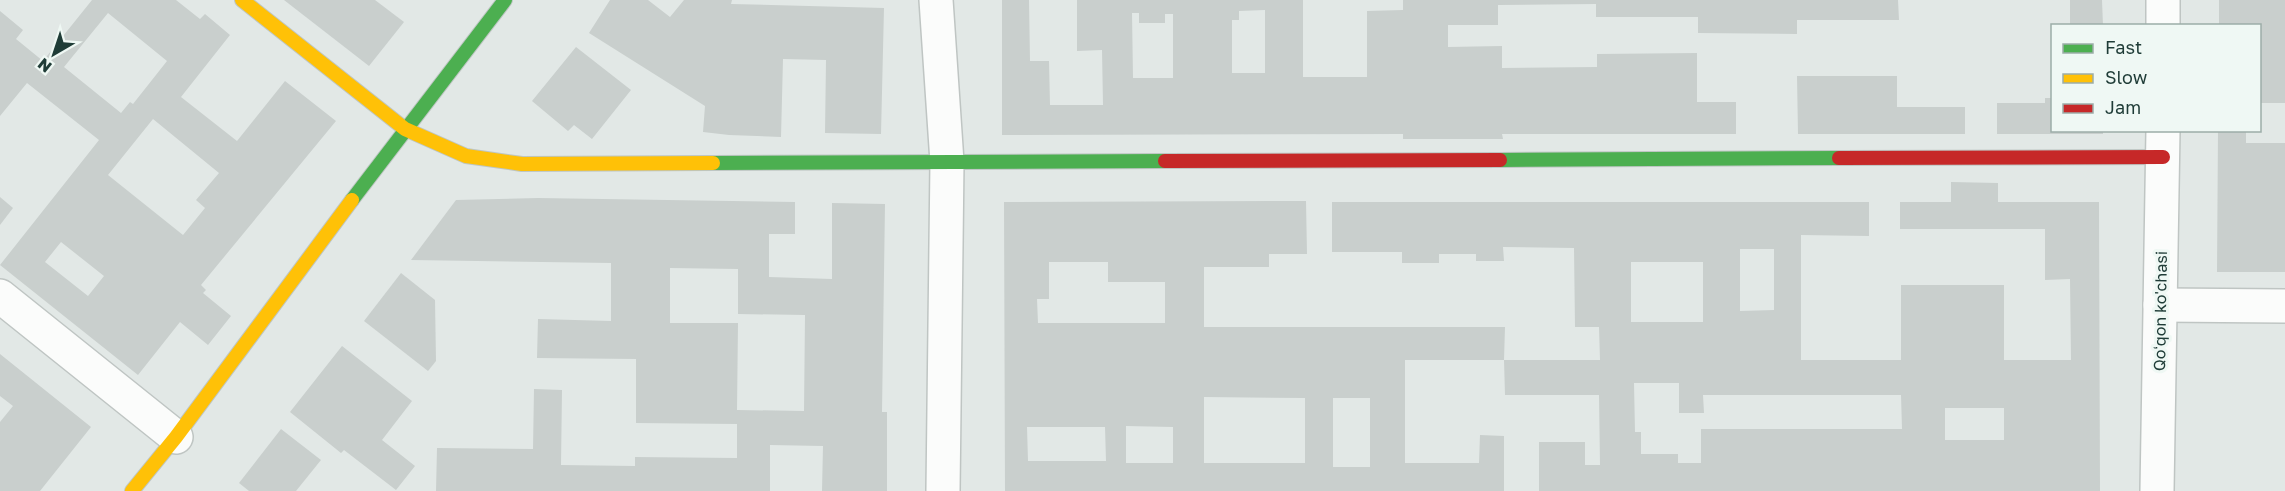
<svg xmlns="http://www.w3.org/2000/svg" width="2285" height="491" font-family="'Golos Text',sans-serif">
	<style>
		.building { fill: #c9cfcd; fill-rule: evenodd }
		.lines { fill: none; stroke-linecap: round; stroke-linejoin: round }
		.street-casing { stroke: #bfc5c3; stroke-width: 36 }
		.fast-casing { stroke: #bec6c3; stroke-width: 16 }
		.slow-casing { stroke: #bec6c3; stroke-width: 16 }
		.jam-casing { stroke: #bec6c3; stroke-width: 16 }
		.street { stroke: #fbfcfb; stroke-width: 33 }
		.fast { stroke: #4caf50; stroke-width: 14 }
		.slow { stroke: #ffc107; stroke-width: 14 }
		.jam { stroke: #c62828; stroke-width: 14 }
		.labels { text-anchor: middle; stroke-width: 6; stroke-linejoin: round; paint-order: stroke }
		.street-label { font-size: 16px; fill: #1f3c37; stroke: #eff8f4 }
	</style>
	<rect width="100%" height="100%" fill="#e2e8e6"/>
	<g class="building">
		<path d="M 92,0 L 176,0 L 200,19 L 205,14 L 230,35 L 181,97 L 237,141 L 285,81 L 336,121 L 201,285 L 206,290 L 203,293 L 231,316 L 208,345 L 180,322 L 138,375 L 0,265 L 99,140 L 27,83 L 0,116 L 0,11 L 23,30 L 16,39 L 43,61 ZM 108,13 L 167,61 L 133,104 L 130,102 L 121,113 L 64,67 ZM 153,119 L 219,173 L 196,200 L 205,208 L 183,235 L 108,175 ZM 61,242 L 104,276 L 88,296 L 45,262 Z"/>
		<polygon points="284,0 375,0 404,22 369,66"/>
		<polygon points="610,0 648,0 670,17 684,0 732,0 731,4 884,8 881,134 825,133 826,60 783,59 781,137 729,135 703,132 705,106 589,33"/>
		<path d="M 1002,0 L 1029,0 L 1030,61 L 1049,61 L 1050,105 L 1103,105 L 1102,50 L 1077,51 L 1077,0 L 1303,0 L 1303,77 L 1367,77 L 1367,11 L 1403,10 L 1403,0 L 1898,0 L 1899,20 L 1797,20 L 1797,34 L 1698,33 L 1698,17 L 1596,17 L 1596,4 L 1498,5 L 1498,25 L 1448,25 L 1448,47 L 1502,46 L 1502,68 L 1597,67 L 1597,54 L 1697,53 L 1697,102 L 1736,102 L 1736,134 L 1502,134 L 1503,139 L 1403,139 L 1403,134 L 1002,135 ZM 1265,10 L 1265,73 L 1232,73 L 1232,20 L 1239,20 L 1239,11 ZM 1132,13 L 1139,13 L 1139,23 L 1165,23 L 1165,14 L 1173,14 L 1173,78 L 1133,78 Z"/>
		<polygon points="2070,0 2102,0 2103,26 2070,26"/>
		<polygon points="2219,0 2285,0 2285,103 2260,103 2260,26 2219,26"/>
		<polygon points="576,47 631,90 592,139 574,125 568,131 532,101"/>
		<polygon points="1797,76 1897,76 1897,107 1965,107 1965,134 1798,134"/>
		<polygon points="2045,98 2052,98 2052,130 2103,130 2103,134 1997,134 1997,103 2045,103"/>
		<polygon points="2218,130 2246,130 2246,143 2285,143 2285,272 2217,272"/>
		<path d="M 1951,182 L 1998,183 L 1998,202 L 2099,202 L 2100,491 L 1539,491 L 1539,442 L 1585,442 L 1585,465 L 1600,465 L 1599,395 L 1505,395 L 1504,360 L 1600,360 L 1599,327 L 1575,327 L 1574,248 L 1503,247 L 1504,261 L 1476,261 L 1476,254 L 1439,254 L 1439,263 L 1402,263 L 1402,252 L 1332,252 L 1332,202 L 1869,202 L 1869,236 L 1801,235 L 1801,360 L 1901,360 L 1901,285 L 2004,285 L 2004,360 L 2071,360 L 2070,279 L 2045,280 L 2045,229 L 1900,229 L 1900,202 L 1951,202 ZM 1740,249 L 1774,249 L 1774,310 L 1740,311 ZM 1631,262 L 1703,262 L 1703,322 L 1631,322 ZM 1634,383 L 1679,383 L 1679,413 L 1704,413 L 1703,395 L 1901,395 L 1902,429 L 1701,429 L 1701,463 L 1678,463 L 1678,454 L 1641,454 L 1641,432 L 1635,432 ZM 1945,408 L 2004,408 L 2004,440 L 1945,440 Z"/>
		<polygon points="0,197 13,208 0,225"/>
		<path d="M 538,198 L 795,202 L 795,234 L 769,234 L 769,277 L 832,279 L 832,203 L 885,204 L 882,412 L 887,412 L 887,491 L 822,491 L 823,446 L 770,445 L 770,491 L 436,491 L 437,448 L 533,449 L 534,389 L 562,390 L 561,465 L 635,466 L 635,457 L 737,458 L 737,424 L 636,423 L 636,359 L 537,358 L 538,319 L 611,321 L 611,263 L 411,260 L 456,200 ZM 670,268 L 738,269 L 738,314 L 805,315 L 804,411 L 737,410 L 738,323 L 670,323 Z"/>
		<path d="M 1306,201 L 1307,254 L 1269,254 L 1269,267 L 1204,267 L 1204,327 L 1505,327 L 1504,360 L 1405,360 L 1405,463 L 1479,463 L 1480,435 L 1504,436 L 1504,491 L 1005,491 L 1004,202 ZM 1049,262 L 1108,262 L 1108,282 L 1165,282 L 1165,323 L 1038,323 L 1037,299 L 1049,299 ZM 1204,397 L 1305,398 L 1305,463 L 1204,463 ZM 1333,398 L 1370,398 L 1370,467 L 1333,467 ZM 1126,426 L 1173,427 L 1173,463 L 1126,463 ZM 1027,427 L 1105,427 L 1106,461 L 1028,461 Z"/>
		<polygon points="401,273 435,300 436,361 428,371 364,321"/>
		<polygon points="342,346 412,401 382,440 415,466 396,490 344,450 341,453 290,412"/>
		<polygon points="0,354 91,427 40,491 0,491 0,422 13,406 0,396"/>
		<polygon points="281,429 321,460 296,491 249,491 239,483"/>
	</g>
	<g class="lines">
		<defs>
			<g id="street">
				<polyline points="936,0 947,162 943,491"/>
				<polyline points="2163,0 2163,26"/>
				<polyline points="0,296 176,437"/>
				<polyline points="2160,305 2285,306"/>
				<polyline points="2157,491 2163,130"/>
			</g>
			<g id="fast">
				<polyline points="1500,160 1839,158"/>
				<polyline points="713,163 1165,161"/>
				<polyline points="352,200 505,0"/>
			</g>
			<g id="slow">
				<polyline points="242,0 405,129 466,156 522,164 713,163"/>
				<polyline points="132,491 176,437 352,200"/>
			</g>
			<g id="jam">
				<polyline points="1839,158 2163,157"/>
				<polyline points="1165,161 1500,160"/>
			</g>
		</defs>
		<use href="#street" class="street-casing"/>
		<use href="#fast" class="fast-casing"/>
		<use href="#slow" class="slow-casing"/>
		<use href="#jam" class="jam-casing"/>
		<use href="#street" class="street"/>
		<use href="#fast" class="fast"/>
		<use href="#slow" class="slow"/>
		<use href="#jam" class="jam"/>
	</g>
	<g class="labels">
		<g class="street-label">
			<text transform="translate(2160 311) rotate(-89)" y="6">Qoʻqon ko'chasi</text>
		</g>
	</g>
	<rect x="2051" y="24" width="210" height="108" fill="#eff8f4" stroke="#9cada8" stroke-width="1.5"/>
	<rect x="2063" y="44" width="30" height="9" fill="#4caf50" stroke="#9cada8" stroke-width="1.5"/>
	<text x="2105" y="54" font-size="18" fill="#1f3c37">Fast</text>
	<rect x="2063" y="74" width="30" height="9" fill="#ffc107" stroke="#9cada8" stroke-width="1.5"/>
	<text x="2105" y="84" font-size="18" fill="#1f3c37">Slow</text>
	<rect x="2063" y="104" width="30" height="9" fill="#c62828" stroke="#9cada8" stroke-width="1.5"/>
	<text x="2105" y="114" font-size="18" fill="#1f3c37">Jam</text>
	<g transform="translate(54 54) rotate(219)" stroke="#eff8f4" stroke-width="4.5" paint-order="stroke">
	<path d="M0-4.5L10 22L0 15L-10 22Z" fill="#1f3c37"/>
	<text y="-9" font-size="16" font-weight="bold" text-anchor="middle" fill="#1f3c37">N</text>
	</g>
</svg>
